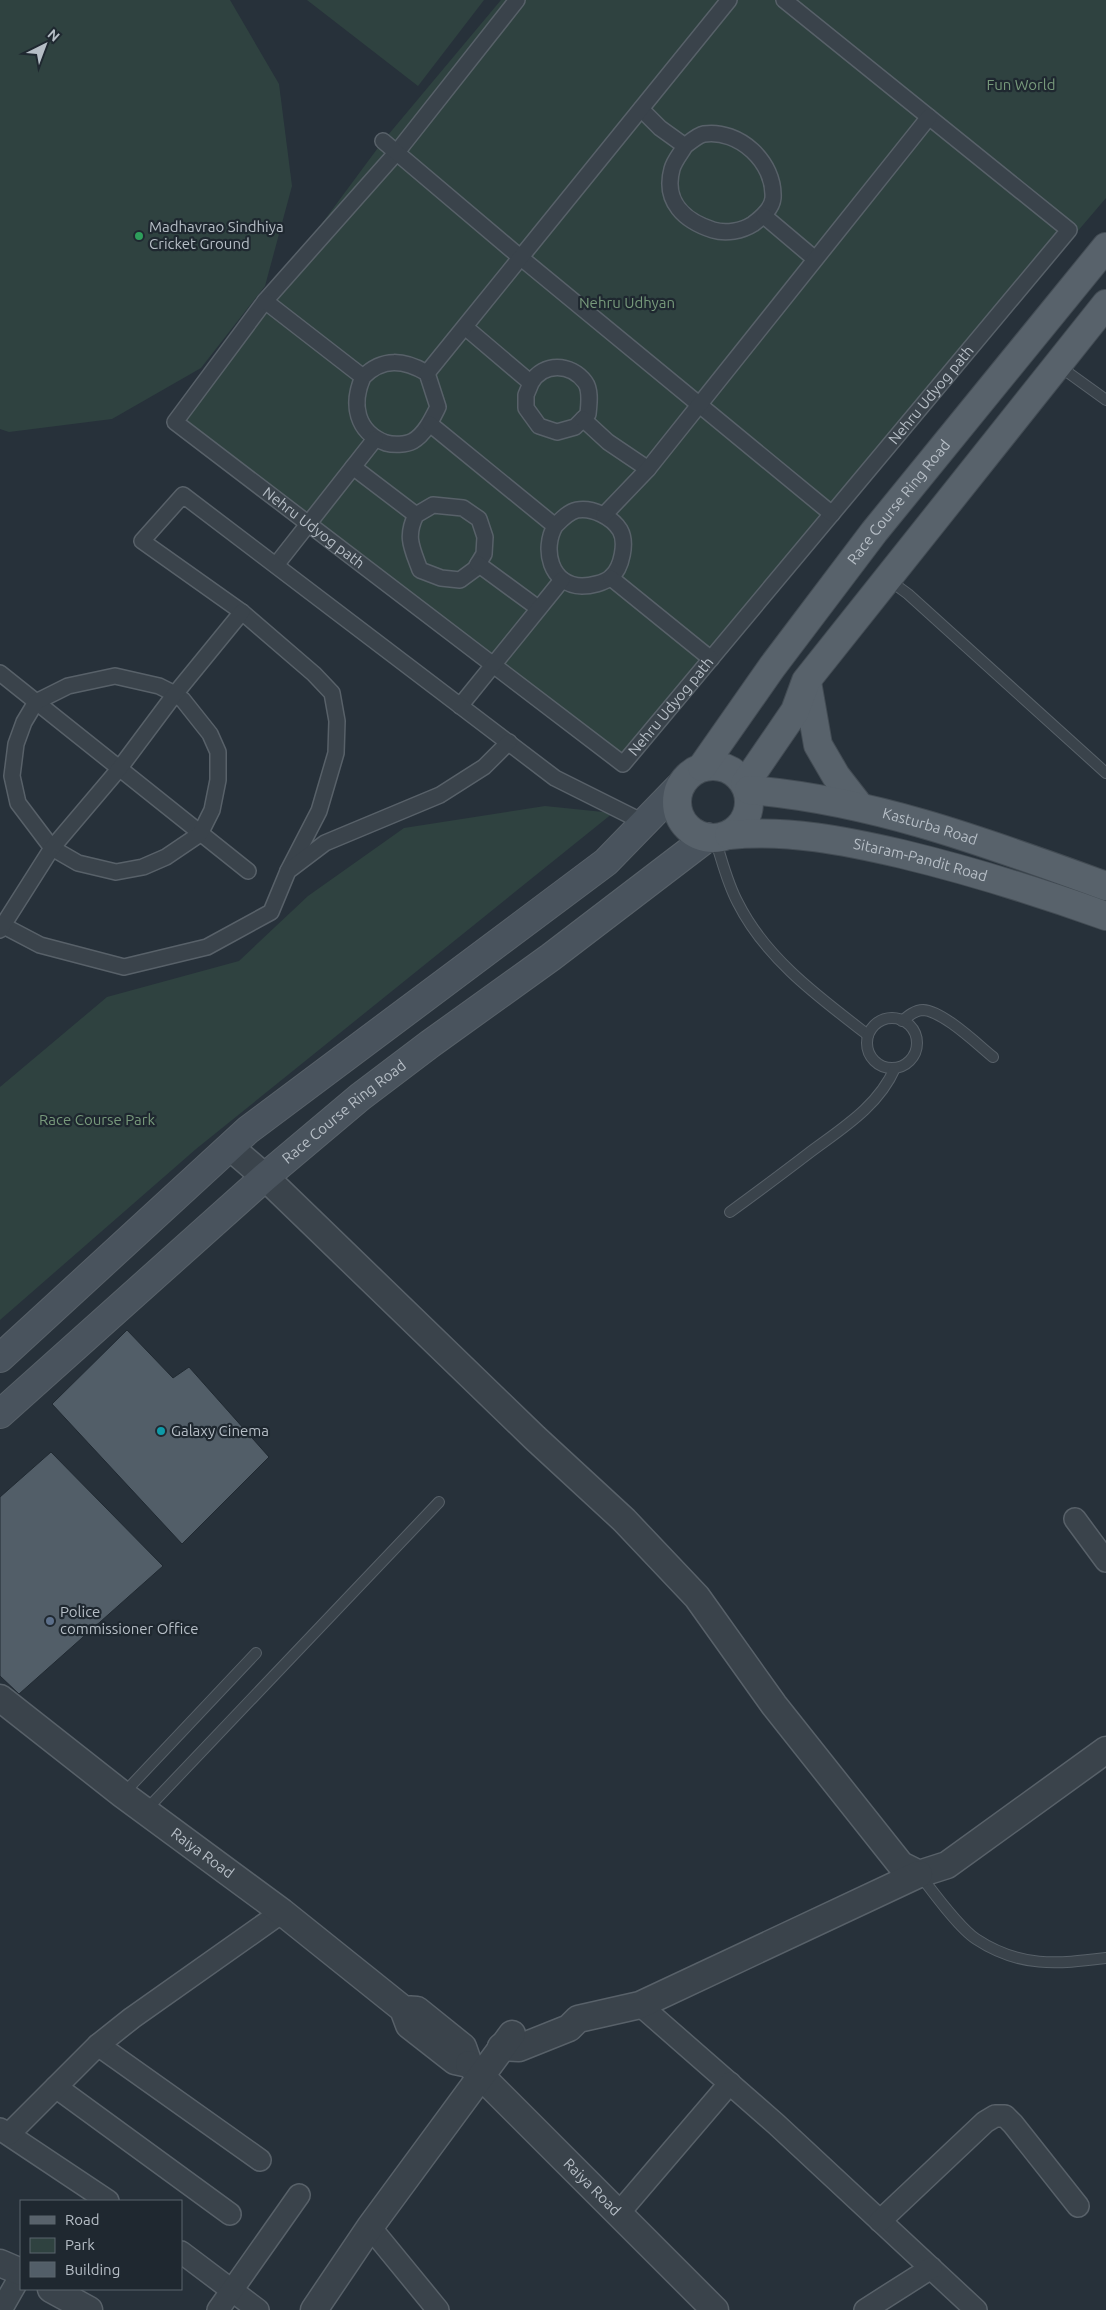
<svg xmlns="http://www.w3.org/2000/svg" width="1106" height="2310" font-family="Ubuntu,sans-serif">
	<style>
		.green { fill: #2f4240 }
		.building { fill: #525e68; stroke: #212a32 }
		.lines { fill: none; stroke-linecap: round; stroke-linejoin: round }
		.service-casing { stroke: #586169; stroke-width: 12 }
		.pedestrian-casing { stroke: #586169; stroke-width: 18 }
		.minor-casing { stroke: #586169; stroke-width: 24 }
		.tertiary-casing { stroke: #586169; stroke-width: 29 }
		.secondary-casing { stroke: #586169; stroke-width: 30 }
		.primary-casing { stroke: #434c54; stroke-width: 30 }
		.service { stroke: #3a434b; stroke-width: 10 }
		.pedestrian { stroke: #3a434b; stroke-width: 15 }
		.minor { stroke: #3a434b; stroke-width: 21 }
		.tertiary { stroke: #3a434b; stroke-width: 26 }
		.secondary { stroke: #49535d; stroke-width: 28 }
		.primary { stroke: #58626b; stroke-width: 28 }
		.leisure-dot { fill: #2e9e5b; stroke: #1f2830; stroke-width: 2 }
		.culture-dot { fill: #0f9aa8; stroke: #1f2830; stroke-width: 2 }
		.service-dot { fill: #5c6f8a; stroke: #1f2830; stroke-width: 2 }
		.labels { text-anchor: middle; stroke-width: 4.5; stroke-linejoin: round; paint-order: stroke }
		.park-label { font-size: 15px; fill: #77997b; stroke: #1f2830 }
		.poi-label { font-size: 15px; fill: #b6bec6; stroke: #1f2830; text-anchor: start }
		.street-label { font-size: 15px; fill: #b6bec6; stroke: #1f2830 }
	</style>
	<rect width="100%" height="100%" fill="#27313a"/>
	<g class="green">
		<polygon points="0,0 230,0 279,84 292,186 265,286 201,368 112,419 9,432 0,429"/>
		<polygon points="307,0 484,0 418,86"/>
		<polygon points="501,0 1106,0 1106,198 623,764 175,422 383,141"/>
		<polygon points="545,806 613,813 196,1149 0,1320 0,1087 107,997 239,961 308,896 404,828"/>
	</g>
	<g class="building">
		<polygon points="127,1330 173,1378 189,1367 269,1457 182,1544 52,1404"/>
		<polygon points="51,1452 163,1566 19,1694 0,1676 0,1497"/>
	</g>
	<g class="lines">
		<defs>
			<g id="service">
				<polyline points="1059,366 1106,400"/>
				<polyline points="889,580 908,594 1106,773"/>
				<path d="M 715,839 C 722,860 727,883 738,903 C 766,959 820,998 868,1035"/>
				<circle cx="892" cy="1043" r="25"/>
				<path d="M 902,1021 C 908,1016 915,1010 923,1010 C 943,1011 977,1044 993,1057"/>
				<path d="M 730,1212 C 756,1193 783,1173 809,1153 C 841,1129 878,1107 895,1068"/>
				<polyline points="123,1794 256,1653"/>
				<polyline points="146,1810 439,1502"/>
				<path d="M 920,1875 C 933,1892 959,1928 976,1939 C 1020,1968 1057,1964 1106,1958"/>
			</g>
			<g id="pedestrian">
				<path id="s1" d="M 517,0 L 397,152 L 265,301 L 175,422 L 623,764 L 1069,230 L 784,0"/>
				<path d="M 641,109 L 660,128 L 685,146 C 690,142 698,135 704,134 C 739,129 775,162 773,198 C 772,209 761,218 753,224 C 742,231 726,234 713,230 C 685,221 663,202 672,169 C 674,161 681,153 685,146"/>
				<polyline points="383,141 520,257 832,514"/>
				<polyline points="764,216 815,259"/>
				<path d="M 265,301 L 363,377 C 383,357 404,360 427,373 L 438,407 C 432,419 425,434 413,441 C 406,445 393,445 386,443 C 356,432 351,404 363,377"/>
				<path d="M 465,327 L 531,383 C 543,362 571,363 585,382 C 591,390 589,404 588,414 L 575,427 L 557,432 L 539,426 L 526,408 L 526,395 L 531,383"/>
				<polyline points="427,373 729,0"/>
				<polyline points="583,419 608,442 648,469"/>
				<path d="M 430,424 L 555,526 C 561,520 568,512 577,510 C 592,507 612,517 620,530 C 627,542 622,568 611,577 C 605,583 590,586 582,586 C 550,585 542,549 555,526"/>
				<path d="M 353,467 L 416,515 C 405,537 412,548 420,570 L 441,578 L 460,580 L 475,569 L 484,554 L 485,537 L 479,519 L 463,508 L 433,505 L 416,515"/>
				<polyline points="604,515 648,469 929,117"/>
				<polyline points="478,564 538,608"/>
				<polyline points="276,565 375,439"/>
				<polyline points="611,578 711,659"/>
				<polyline points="0,673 248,871"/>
				<polygon points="115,676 159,686 175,694 183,700 210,734 218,752 218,780 212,810 200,834 166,857 143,867 116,872 78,863 52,848 18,803 12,776 16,744 24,722 36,702 68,686"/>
				<polyline points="460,706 562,580"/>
				<polyline points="288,871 319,811 336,753 337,721 332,693 314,674 242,612 142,541 183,495 555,778 643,822"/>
				<polyline points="0,924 40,945 124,967 207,947 271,912 288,871 325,843 440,795 484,767 509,742"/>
				<polyline points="0,930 52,848 119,769 175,694 242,612"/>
			</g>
			<g id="minor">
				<polyline points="1075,1519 1106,1561"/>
				<polyline points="640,2005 776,2124 976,2310"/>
				<polyline points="98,2045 260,2160"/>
				<polyline points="56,2087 230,2214"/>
				<polyline points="0,2129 108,2201"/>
				<polyline points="9,2134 98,2045 132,2018 282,1912"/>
				<polyline points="618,2214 730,2083"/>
				<polyline points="880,2221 985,2122 995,2116 1005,2116 1013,2124 1078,2206"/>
				<polyline points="370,2227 438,2310"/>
				<polyline points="181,2252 258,2310"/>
				<polyline points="1,2310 21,2275"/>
				<polyline points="218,2310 299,2195"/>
				<polyline points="865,2310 931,2268"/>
			</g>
			<g id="tertiary">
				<polyline points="230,1147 265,1177 535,1438 624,1520 697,1597 774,1705 901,1865 919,1874 947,1865 1106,1750"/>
				<path id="s2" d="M 0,1698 L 122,1794 L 282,1912 L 403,2009 L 409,2025 L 455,2061 L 469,2064 L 463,2047 L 417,2010 L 403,2009"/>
				<polyline points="501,2047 519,2048 569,2028 578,2019 640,2005 919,1874"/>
				<path id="s3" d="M 469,2064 L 715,2310"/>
				<polyline points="0,2263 21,2272"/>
				<polyline points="51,2289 89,2310"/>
				<polyline points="314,2310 370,2227 512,2034"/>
			</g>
			<g id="secondary">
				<polyline points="0,1358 248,1130 606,862 679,787"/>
				<path id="s4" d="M 0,1414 L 265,1177 L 360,1097 L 430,1044 L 551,957 L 708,837"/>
			</g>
			<g id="primary">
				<polyline points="807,682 818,745 836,776 860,807"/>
				<circle cx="713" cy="802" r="36"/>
				<path id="s5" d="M 702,767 L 772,667 L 874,532 L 1106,247"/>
				<polyline points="745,784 795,711 806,681 1106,304"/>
				<path id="s6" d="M 749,790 C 873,800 990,844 1106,886"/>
				<path id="s7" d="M 729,835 C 787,829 846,841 902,854 C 972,871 1039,892 1106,916"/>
			</g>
		</defs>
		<use href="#service" class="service-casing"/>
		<use href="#pedestrian" class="pedestrian-casing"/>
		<use href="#minor" class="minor-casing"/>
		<use href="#tertiary" class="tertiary-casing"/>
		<use href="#secondary" class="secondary-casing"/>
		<use href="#primary" class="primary-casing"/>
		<use href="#service" class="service"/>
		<use href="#pedestrian" class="pedestrian"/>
		<use href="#minor" class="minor"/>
		<use href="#tertiary" class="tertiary"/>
		<use href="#secondary" class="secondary"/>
		<use href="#primary" class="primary"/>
	</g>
	<circle class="leisure-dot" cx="139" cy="236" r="5"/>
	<circle class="culture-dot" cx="161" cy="1431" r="5"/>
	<circle class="service-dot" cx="50" cy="1621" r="5"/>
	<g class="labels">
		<g class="park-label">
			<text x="1021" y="90">Fun World</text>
			<text x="627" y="308">Nehru Udhyan</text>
			<text x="97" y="1125">Race Course Park</text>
		</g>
		<g class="poi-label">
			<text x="149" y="232">Madhavrao Sindhiya<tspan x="149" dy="17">Cricket Ground</tspan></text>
			<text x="171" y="1436">Galaxy Cinema</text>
			<text x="60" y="1617">Police<tspan x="60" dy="17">commissioner Office</tspan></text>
		</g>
		<g class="street-label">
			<text dy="5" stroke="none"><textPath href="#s1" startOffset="1588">Nehru Udyog path</textPath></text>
			<text dy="5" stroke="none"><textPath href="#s5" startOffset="330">Race Course Ring Road</textPath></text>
			<text dy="5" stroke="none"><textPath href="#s1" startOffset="718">Nehru Udyog path</textPath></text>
			<text dy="5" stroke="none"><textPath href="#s1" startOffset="1182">Nehru Udyog path</textPath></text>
			<text dy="5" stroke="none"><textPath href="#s6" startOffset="185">Kasturba Road</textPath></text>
			<text dy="5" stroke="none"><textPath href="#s7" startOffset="194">Sitaram-Pandit Road</textPath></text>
			<text dy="5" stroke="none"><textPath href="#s4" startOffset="458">Race Course Ring Road</textPath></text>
			<text dy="5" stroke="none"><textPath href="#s2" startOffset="255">Raiya Road</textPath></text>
			<text dy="5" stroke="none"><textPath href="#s3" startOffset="174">Raiya Road</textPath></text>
		</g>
	</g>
	<rect x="20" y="2200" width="162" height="90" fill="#1f2830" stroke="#5b646c"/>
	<rect x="30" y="2216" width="25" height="8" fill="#58626b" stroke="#5b646c"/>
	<text x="65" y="2225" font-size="15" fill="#b6bec6">Road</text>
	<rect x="30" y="2238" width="25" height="15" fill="#2f4240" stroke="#5b646c"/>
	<text x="65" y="2250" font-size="15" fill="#b6bec6">Park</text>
	<rect x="30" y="2262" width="25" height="15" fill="#525e68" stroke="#5b646c"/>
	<text x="65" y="2275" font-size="15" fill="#b6bec6">Building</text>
	<g transform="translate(45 45) rotate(42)" stroke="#1f2830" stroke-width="4" paint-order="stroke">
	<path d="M0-4L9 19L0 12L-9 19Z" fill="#b6bec6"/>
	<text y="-8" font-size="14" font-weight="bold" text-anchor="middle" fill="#b6bec6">N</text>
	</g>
</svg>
